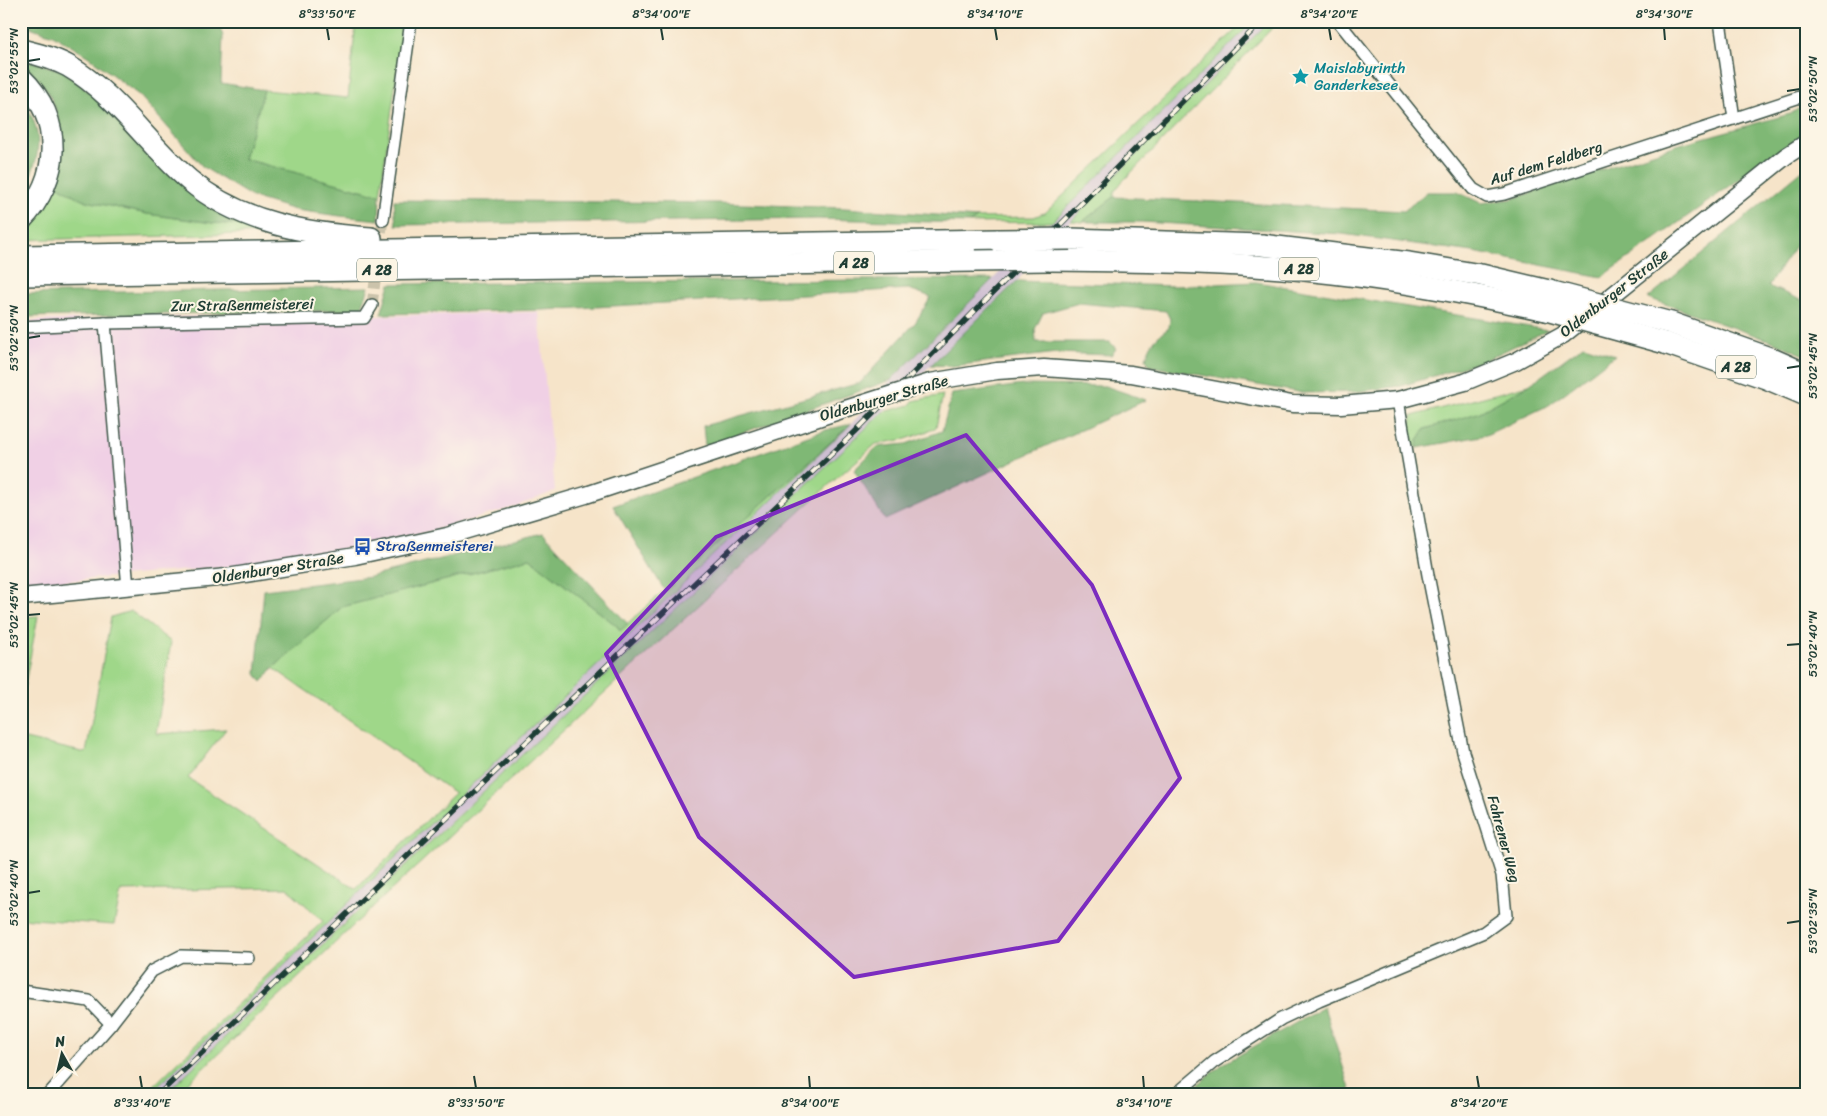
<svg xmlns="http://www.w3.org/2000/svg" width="1827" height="1116" font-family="Sriracha,sans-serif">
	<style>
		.built { fill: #f0d0e5 }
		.industrial { fill: #cebed2 }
		.green { fill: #9fd789; stroke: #5f8a5e }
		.forest { fill: #7fb875; stroke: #4f7a54 }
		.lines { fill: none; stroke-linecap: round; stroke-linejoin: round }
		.street-tunnel { stroke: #cbc3ab; stroke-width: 11; stroke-dasharray: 11 5.5; stroke-linecap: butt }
		.street-casing { stroke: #3f564a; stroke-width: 14 }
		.secondary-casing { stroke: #3f564a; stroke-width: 19 }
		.highway-casing { stroke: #3f564a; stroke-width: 24 }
		.street { stroke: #fff; stroke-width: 11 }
		.secondary { stroke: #fff; stroke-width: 16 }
		.highway { stroke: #fff; stroke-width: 21 }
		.rail-casing { stroke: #1f3d34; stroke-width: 5.5 }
		.rail { stroke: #fcf5e5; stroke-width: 4; stroke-dasharray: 11; stroke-linecap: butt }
		.secondary-bridge-casing { stroke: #3f564a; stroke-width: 19; stroke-linecap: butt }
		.highway-bridge-casing { stroke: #3f564a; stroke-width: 24; stroke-linecap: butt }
		.secondary-bridge { stroke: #fff; stroke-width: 16 }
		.highway-bridge { stroke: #fff; stroke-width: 21 }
		.marked { fill: #7b2cbf; fill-opacity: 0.2; stroke: #7b2cbf; stroke-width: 4; stroke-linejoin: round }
		.ticks { fill: none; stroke: #1f3d34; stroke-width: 2 }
		.labels { text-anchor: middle; stroke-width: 4; stroke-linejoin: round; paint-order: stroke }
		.shield { fill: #fcf5e5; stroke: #617469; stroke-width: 1 }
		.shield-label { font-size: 14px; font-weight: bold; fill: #1f3d34 }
		.culture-label { font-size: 15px; fill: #0d838f; stroke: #fcf5e5; text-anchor: start }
		.street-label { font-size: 15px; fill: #1f3d34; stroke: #fcf5e5 }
		.transit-label { font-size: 15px; fill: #164399; stroke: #fcf5e5; text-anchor: start }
		.neatline { fill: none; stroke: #1f3d34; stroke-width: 2 }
		.ticks-label { font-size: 12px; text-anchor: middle; fill: #1f3d34 }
	</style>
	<rect width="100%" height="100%" fill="#fcf5e5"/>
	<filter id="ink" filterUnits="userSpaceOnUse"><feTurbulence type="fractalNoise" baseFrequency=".02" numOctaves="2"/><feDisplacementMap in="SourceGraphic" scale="10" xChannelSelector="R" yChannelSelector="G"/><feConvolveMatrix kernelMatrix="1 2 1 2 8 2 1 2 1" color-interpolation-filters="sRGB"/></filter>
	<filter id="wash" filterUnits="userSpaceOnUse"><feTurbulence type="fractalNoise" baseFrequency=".0096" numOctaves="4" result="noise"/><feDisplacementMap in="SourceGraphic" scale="20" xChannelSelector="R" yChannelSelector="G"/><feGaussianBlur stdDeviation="1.12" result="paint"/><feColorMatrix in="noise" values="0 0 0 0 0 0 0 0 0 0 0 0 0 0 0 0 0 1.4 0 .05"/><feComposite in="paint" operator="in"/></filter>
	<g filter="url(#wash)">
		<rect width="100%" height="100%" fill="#f6e4c9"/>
		<polygon class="built" points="539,312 555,491 511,508 431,531 290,561 21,585 21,321 260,315 381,316"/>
		<polygon class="industrial" points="1254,21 1270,21 1178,112 1071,221 1017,281 840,454 368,900 164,1095 149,1095 422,832 851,424 891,380"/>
		<g class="green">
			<polygon points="356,21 396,21 403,30 380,195 244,159 264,90 348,98"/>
			<polygon points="1245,21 1254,21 1052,222 970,223 977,218 1034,217 1046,212"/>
			<polygon points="1270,21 1279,21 1121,183 1114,192 1114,197 1082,222 1071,221 1178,112"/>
			<polygon points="57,185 82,200 147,214 213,223 255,226 283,233 21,240 21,229 38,215"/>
			<polygon points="1529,385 1478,413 1425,429 1418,440 1417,448 1413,446 1410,429 1412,416"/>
			<polygon points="943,395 936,427 934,429 906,439 876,444 830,484 375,905 175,1095 164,1095 883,412 910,405 913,401"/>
			<polygon points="851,424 422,832 149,1095 144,1095 323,921 287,888 121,891 114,925 21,918 21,738 86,753 111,617 131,611 171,642 156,734 226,729 188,778 356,889 455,793 273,668 342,607 530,558 617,626 620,630"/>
			<polygon points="38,616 21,705 21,617"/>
		</g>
		<g class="forest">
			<polygon points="21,21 217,21 223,36 221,83 264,90 244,159 380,195 379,220 340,216 295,210 252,197 203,167 140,96 89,57 53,35 21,24"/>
			<path d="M 21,58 L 63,71 L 255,226 L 213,223 L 147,214 L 82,200 L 57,185 C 65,153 64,118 46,89 C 40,80 30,71 21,64 Z"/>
			<path d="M 21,98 C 44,129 43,160 21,191 Z"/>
			<polygon points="1806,104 1806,132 1602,277 1473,252 1342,234 1142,222 1082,222 1114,197 1404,211 1427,192 1457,192 1481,203 1512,199 1677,145 1790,114"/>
			<polygon points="1806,167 1806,230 1768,286 1806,302 1806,356 1777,343 1648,298"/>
			<polygon points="394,200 717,203 845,208 977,218 970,223 817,219 396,225"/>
			<polygon points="993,279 891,380 705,446 703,426 860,383 915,323 931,297 909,289 543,310 381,314 390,284"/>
			<path d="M 1017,281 L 1175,286 L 1256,282 L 1548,330 L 1483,361 L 1401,386 L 1354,392 L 1303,393 L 1150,366 L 1146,359 C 1150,343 1156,337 1169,328 L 1170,319 L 1166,311 L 1079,303 L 1043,313 L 1035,329 L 1036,342 L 1110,342 L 1116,349 L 1111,355 L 1056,353 L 953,366 L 931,365 Z"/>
			<polygon points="369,287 361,310 21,317 21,294"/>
			<polygon points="1584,345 1615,355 1549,405 1486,435 1417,448 1418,440 1425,429 1478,413 1529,385"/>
			<polygon points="1023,385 1105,386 1146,400 885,520 854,470 877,447 906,444 942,431 952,394"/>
			<polygon points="851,424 665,591 613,506 822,431"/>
			<polygon points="543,533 628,624 620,631 617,626 530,558 342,607 273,668 262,682 256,674 264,590 370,577"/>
			<polygon points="1324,1007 1352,1095 1185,1095 1223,1064"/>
		</g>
	</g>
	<g filter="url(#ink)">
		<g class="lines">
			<g class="street-tunnel">
				<polyline points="379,248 383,220"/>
				<polyline points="372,305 377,266"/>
			</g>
			<defs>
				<g id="street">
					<polyline points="1338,21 1473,189 1487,197 1504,194 1806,95"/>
					<polyline points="1720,21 1734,119"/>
					<polyline points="383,220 411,21"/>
					<polyline points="105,323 128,588"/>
					<polyline points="21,327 105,323 364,318 372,305"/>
					<polyline points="21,991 89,1001 111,1024"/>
					<polyline points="48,1095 111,1024 152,971 181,956 249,958"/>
					<polyline points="1175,1095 1214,1062 1281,1019 1319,1001 1484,932 1506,916 1502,875 1463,752 1428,575 1398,400"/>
				</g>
				<g id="secondary">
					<polyline points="930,382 997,371 1044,368 1131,374 1292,404 1341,405 1398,400 1465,382 1516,361 1563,335 1786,156 1806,143"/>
					<polyline points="21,597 227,577 355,556 447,536 586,495 845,409"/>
				</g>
				<g id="highway">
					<path d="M 21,50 C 37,54 53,58 68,66 C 116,94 147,144 189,180 C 240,223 307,234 371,238"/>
					<path d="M 21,78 C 64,119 61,179 21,220"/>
					<polyline points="1070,239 1262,245 1409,263 1481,275 1549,291"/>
					<polyline points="21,256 998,240"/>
					<path d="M 1049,260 C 1144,261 1239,262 1333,273 C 1405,281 1475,295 1546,310"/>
					<polyline points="21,275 975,261"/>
					<polyline points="1671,323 1772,359 1806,374"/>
					<polyline points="1665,343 1766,378 1806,395"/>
				</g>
			</defs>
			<use href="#street" class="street-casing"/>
			<use href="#secondary" class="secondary-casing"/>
			<use href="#highway" class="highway-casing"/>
			<use href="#street" class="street"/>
			<use href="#secondary" class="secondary"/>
			<use href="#highway" class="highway"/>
			<defs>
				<polyline id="rail" points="158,1095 543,726 855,432 1262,21"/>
			</defs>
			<use href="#rail" class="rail-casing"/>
			<use href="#rail" class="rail"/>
			<defs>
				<polyline id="secondary-bridge" points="845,409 930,382"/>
				<g id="highway-bridge">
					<polyline points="998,240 1070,239"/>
					<polyline points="975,261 1049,260"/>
					<polyline points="1549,291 1671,323"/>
					<polyline points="1546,310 1665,343"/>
				</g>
			</defs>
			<use href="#secondary-bridge" class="secondary-bridge-casing"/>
			<use href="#highway-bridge" class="highway-bridge-casing"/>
			<use href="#secondary-bridge" class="secondary-bridge"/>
			<use href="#highway-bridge" class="highway-bridge"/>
		</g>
	</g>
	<path class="marked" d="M 966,435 L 1092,585 L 1180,778 L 1058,941 L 854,977 L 699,837 L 606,654 L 716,537 Z"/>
	<path class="ticks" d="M 327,28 L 329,40M 661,28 L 663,40M 995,28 L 997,40M 1329,28 L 1331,40M 1664,28 L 1665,40M 28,61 L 40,59M 1787,91 L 1800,89M 28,338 L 40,336M 1787,368 L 1800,366M 28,615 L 40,614M 1787,645 L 1800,644M 28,893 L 40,891M 1787,923 L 1800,921M 140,1076 L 142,1088M 474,1076 L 476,1088M 809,1076 L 810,1088M 1143,1076 L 1144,1088M 1477,1076 L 1479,1088"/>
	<defs>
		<symbol id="sight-bare" viewBox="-9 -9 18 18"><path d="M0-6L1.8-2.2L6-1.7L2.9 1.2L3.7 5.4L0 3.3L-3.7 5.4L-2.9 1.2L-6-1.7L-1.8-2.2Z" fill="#0f9aa8" stroke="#fcf5e5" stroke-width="2.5" paint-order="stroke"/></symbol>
		<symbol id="bus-bare" viewBox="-9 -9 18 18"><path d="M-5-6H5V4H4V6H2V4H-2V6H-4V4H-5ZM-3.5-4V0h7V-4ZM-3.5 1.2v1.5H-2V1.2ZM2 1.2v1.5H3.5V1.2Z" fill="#1a4fb4" stroke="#fcf5e5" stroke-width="2.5" paint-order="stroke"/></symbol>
	</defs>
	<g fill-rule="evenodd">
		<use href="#sight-bare" x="1288" y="64" width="25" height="25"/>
		<use href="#bus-bare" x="350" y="534" width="25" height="25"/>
	</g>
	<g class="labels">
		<g class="shield">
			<rect x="834" y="251.5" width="40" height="23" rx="4"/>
			<rect x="1279" y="257.5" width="40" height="23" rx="4"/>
			<rect x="357" y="258.5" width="40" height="23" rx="4"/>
			<rect x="1716" y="355.5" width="40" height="23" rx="4"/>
		</g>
		<g class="shield-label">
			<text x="854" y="268">A 28</text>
			<text x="1299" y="274">A 28</text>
			<text x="377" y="275">A 28</text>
			<text x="1736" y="372">A 28</text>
		</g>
		<g class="culture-label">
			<text x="1314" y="73">Maislabyrinth<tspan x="1314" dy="17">Ganderkesee</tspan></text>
		</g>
		<g class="street-label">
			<text transform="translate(1546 163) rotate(-17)" y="5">Auf dem Feldberg</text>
			<text transform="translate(1614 293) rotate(-38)" y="5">Oldenburger Straße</text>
			<text transform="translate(242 305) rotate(-1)" y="5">Zur Straßenmeisterei</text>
			<text transform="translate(884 398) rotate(-16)" y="5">Oldenburger Straße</text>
			<text transform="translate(278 568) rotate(-9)" y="5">Oldenburger Straße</text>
			<text transform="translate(1504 839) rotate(75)" y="5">Fahrener Weg</text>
		</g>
		<g class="transit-label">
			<text x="376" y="551">Straßenmeisterei</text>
		</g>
	</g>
	<rect width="1827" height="1116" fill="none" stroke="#fcf5e5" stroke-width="55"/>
	<g transform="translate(62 1054) rotate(352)" stroke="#fcf5e5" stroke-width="4" paint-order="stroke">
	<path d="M0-4L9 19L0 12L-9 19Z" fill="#1f3d34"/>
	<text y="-8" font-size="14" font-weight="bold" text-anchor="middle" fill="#1f3d34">N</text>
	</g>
	<rect x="28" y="28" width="1772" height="1060" class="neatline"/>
	<g class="ticks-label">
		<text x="327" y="18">8°33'50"E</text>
		<text x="661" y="18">8°34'00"E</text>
		<text x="995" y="18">8°34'10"E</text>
		<text x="1329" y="18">8°34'20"E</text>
		<text x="1664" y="18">8°34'30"E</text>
		<text transform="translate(14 61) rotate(-90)" y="4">53°02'55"N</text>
		<text transform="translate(1813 89) rotate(-90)" y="4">53°02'50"N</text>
		<text transform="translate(14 338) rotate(-90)" y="4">53°02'50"N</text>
		<text transform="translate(1813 366) rotate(-90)" y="4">53°02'45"N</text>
		<text transform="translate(14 615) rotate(-90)" y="4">53°02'45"N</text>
		<text transform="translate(1813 644) rotate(-90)" y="4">53°02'40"N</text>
		<text transform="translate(14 893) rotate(-90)" y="4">53°02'40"N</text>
		<text transform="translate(1813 921) rotate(-90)" y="4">53°02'35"N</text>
		<text x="142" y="1107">8°33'40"E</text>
		<text x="476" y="1107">8°33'50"E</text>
		<text x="810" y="1107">8°34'00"E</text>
		<text x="1144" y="1107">8°34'10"E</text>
		<text x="1479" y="1107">8°34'20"E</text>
	</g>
</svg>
